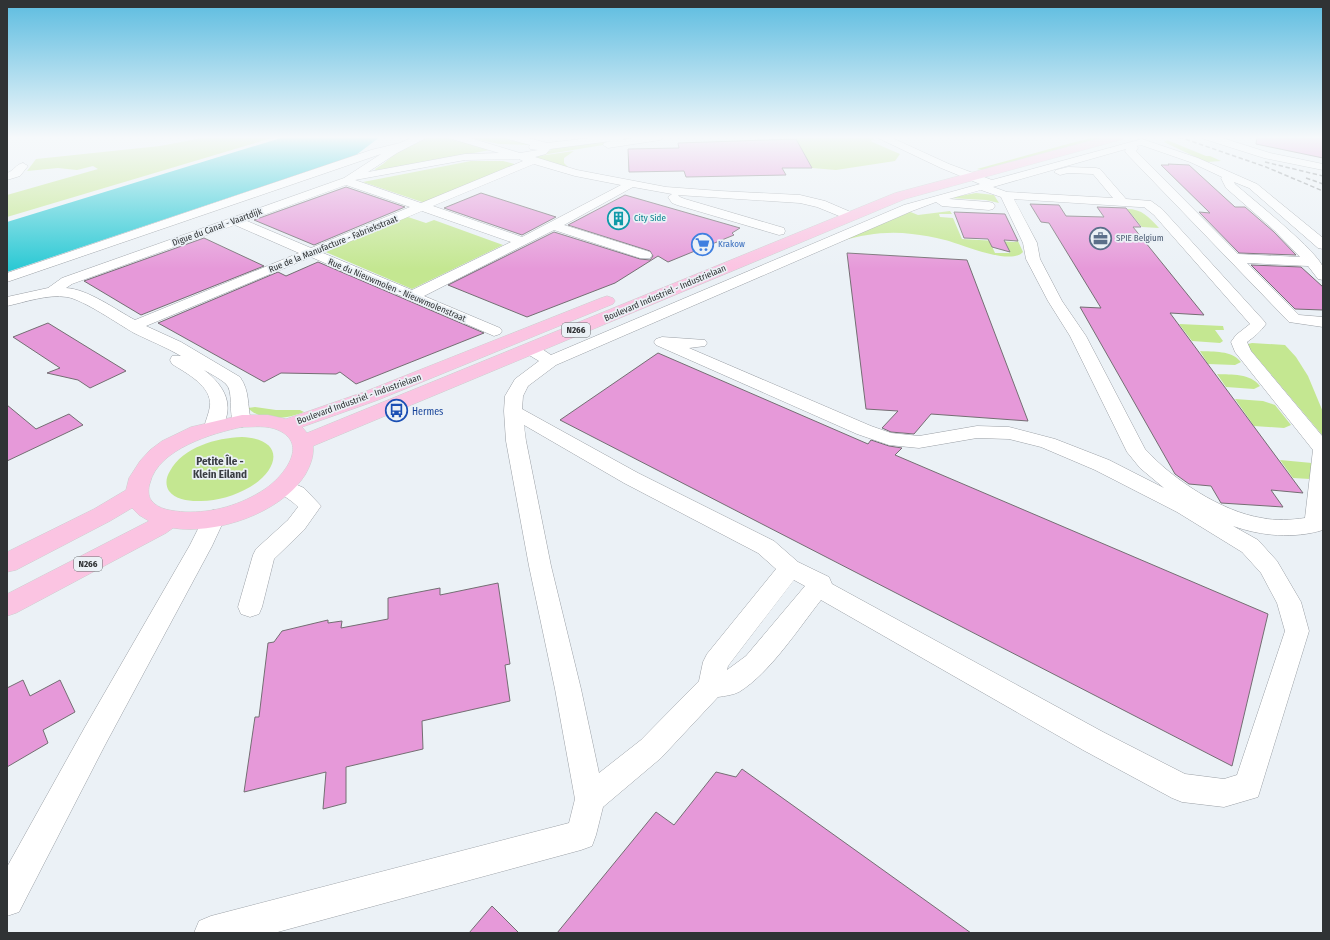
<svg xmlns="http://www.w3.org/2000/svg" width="1330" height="940" font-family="'Fira Sans Condensed',sans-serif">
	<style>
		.green { fill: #c4e791; fill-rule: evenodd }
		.water { fill: #2bc9d4 }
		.building { fill: #e699d9; stroke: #746e73 }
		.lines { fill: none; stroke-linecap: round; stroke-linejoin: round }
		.minor-casing { stroke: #9ba0a6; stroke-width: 1 }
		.major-casing { stroke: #cdcecf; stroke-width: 1 }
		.minor { fill: #fff; fill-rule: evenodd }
		.major { fill: #fbc4e2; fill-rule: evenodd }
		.rail { stroke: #8a8f92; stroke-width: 1.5; stroke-dasharray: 4.5 2.5; stroke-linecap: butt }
		.labels { text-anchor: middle; stroke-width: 3.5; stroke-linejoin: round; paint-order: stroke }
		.far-culture-label { font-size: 9px; fill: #0d838f; stroke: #ebf1f6; text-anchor: start }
		.far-street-label { font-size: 9px; fill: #303335; stroke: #ebf1f6 }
		.far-service-label { font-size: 9px; fill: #4e5e75; stroke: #ebf1f6; text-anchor: start }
		.far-shop-label { font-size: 9px; fill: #366cbe; stroke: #ebf1f6; text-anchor: start }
		.shield { fill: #ebf1f6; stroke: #686c6f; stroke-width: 1 }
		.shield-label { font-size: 9px; font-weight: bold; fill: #303335 }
		.transit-label { font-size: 10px; fill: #164399; stroke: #ebf1f6; text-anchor: start }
		.neighbourhood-label { font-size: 11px; font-weight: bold; fill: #3a3e43; stroke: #ebf1f6 }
	</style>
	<rect width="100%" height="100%" fill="#ebf1f6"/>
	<g class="green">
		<polygon points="207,137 275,137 7,217 7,195 98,169 93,166 77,170 58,168 27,171 36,159 160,146"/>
		<path d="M 427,137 C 446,137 472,140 490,150 L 376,171 L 375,169 L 383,164 L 401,149 Z"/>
		<polygon points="466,137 509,137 532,145 499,144"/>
		<polygon points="628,137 652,137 542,155 551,150 550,148"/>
		<polygon points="795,137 871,137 874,139 870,141 900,154 895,161 836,170 812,168"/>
		<polygon points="1096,137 1108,137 982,170 977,169 1075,142"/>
		<polygon points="1167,140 1206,156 1210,156 1221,161 1206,162 1164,142"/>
		<polygon points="574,151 564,158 564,163 570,169 532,159 539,156"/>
		<polygon points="471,161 503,161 518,165 425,203 363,182"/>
		<polygon points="976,193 994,195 999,203 986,200 949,198"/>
		<path d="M 1127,209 C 1142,209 1149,217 1159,228 L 1142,227 Z"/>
		<path d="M 908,211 L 918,215 L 950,211 L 952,214 L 939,214 L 940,217 L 953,218 L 962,239 L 1014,242 L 1018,241 L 1023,252 C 1011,266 961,244 945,240 C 934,237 922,235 912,234 C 888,231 865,234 842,241 ZM 990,242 L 1005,243 L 1010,253 L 995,253 Z"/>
		<polygon points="405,216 426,223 434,220 503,245 412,289 321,250"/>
		<polygon points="1179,324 1223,326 1224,330 1215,330 1223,341 1220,343 1192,341"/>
		<polygon points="1252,343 1285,345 1296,357 1308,376 1323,412 1323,436 1248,347 1248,344"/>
		<path d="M 1200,351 C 1214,352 1231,350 1241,362 L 1235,365 L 1208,364 Z"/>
		<path d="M 1217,374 C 1232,375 1250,373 1260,386 L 1254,389 L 1226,387 Z"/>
		<polygon points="1235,399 1263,401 1275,405 1291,425 1284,428 1254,426"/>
		<path d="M 255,407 L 276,410 L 300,410 L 304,412 C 288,419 261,422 248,408 Z"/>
		<path d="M 242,437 C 284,439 281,468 250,487 C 234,496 215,502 197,501 C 187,501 175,499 169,491 C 165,485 166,477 170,471 C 183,447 216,438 242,437 Z"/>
		<polygon points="1280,460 1312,463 1310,479 1293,478"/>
	</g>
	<polygon class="water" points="284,137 380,137 356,155 7,272 7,222"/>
	<g class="building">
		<polygon points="1257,137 1323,137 1323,158 1256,144"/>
		<polygon points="796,139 812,168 782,168 786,175 686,177 684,171 629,172 628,149 679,148 678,143"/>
		<polygon points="1168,164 1189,165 1235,207 1245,207 1274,232 1296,255 1239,253 1199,212 1210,213 1161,165 1169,165"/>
		<polygon points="346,187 405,207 314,245 254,220"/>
		<polygon points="481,193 556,217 522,235 444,208"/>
		<polygon points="625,195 740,228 732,233 734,235 668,262 658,256 615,283 527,317 448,285 554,232 640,259 650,260 653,256 650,251 568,225"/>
		<polygon points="1030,204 1059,205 1066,216 1104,217 1097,207 1126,208 1141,227 1133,227 1204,315 1170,313 1303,493 1271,490 1283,507 1221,503 1211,486 1189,484 1175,474 1080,307 1101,308 1049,223 1041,222"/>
		<polygon points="954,212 1005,214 1018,241 1004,240 1010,252 992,247 988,239 964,238"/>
		<polygon points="204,238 264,266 141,315 84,281"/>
		<polygon points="847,253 967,260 1028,421 931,414 914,434 891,432 882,428 898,411 866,409"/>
		<polygon points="318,262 484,333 356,384 340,372 336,374 281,373 264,382 158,323 278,272 286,276"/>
		<polygon points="1251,265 1301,267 1323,287 1323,310 1295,309"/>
		<polygon points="48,323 126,371 90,388 78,380 47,373 60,368 13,337"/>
		<polygon points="658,353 868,444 871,440 889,446 902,448 895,455 1268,614 1232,766 560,420"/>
		<polygon points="7,405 36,429 69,414 83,425 7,461"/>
		<polygon points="498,583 510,664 505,665 510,701 422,721 423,749 346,767 346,803 323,809 326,772 244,792 255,717 259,717 268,643 274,642 282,631 328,620 328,623 342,621 341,628 388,619 388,598 440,588 440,595"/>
		<polygon points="23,680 30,696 60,680 75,712 43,730 48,743 7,767 7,688"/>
		<polygon points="742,769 971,933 557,933 656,812 674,825 716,772 736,777"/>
		<polygon points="492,906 519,933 469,933"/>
	</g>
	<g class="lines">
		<defs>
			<g id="minor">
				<path d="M 413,137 L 428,137 L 397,153 L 368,172 L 465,154 L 499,153 L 452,139 L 451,137 L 467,137 L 520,153 L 538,150 L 530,149 L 529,147 L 530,145 L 508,139 L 507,137 L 525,137 L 547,143 L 598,137 L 626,137 L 622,140 L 639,137 L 665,137 L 660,140 L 608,148 L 603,145 L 604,143 L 611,141 L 550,149 L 546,154 L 535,157 L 577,170 L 666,187 L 720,191 L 800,195 L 825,201 L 853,213 L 855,216 L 853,219 L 849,220 L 817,207 L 800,203 L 678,195 L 680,197 L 685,199 L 784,228 L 785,231 L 784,234 L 779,235 L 677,205 L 672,203 L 668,197 L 672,194 L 633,187 L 564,225 L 650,252 L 652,255 L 650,258 L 640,258 L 554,230 L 424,296 L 500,328 L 502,331 L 500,334 L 494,336 L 311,257 L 146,326 L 181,342 L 240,377 C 250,391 247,405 251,421 L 249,425 L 242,427 L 235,425 C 227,413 235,391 225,383 C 219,378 211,374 204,370 C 225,386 236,406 220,431 L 213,433 L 206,431 L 204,427 C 206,420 209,413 210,406 C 212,386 186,373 172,364 L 170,360 L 172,356 L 181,356 C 166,347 150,341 134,333 C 118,324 84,300 67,297 C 47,294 26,302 7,306 L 7,297 L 48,288 L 62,278 L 344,178 L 381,154 L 7,282 L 7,273 L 371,150 L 400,143 ZM 519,159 L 523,161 L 421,203 L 355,180 L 465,160 ZM 534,164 L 575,176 L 621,185 L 522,237 L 433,206 ZM 346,185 L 410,207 L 311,248 L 247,221 ZM 422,211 L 511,242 L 412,290 L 323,253 ZM 235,225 L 299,253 L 135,320 C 116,310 88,289 66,288 L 72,284 Z"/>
				<path d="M 876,137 L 890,137 L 949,164 L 992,180 L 1142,139 L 1198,158 L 1257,184 L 1323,238 L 1323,249 L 1318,248 L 1249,188 L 1234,182 L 1235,184 C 1251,198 1320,253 1323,268 C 1324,271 1323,276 1323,280 L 1318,279 L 1308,266 L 1247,263 L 1299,315 L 1323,317 L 1323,327 L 1289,322 L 1126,153 L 1125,151 L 1126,149 L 993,187 L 1007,192 L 1113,198 L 1093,174 L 1068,173 L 1060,175 L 1054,172 L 1056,170 L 1068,167 L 1096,168 L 1100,169 L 1126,199 L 1151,201 L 1162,209 L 1264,321 L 1266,324 C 1260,332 1254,337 1247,342 L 1251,351 L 1323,437 L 1323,530 C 1294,539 1261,536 1233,526 L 1258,540 L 1277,561 L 1301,602 L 1309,631 L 1258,797 L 1224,807 L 1182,802 L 1172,798 L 1083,750 L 821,600 C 798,629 770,673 739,692 C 733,695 725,696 718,697 L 661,758 L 603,807 L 596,835 L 592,846 L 581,850 L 274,933 L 194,933 L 199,921 L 211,916 L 569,823 L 575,799 L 555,689 L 529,566 L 506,441 L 504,411 L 505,396 L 515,379 L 539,361 L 524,352 L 522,349 L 524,346 C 535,343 542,349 551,355 L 904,205 L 980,184 L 941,168 ZM 1141,145 L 1190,162 L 1222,177 L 1221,178 L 1226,188 L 1275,231 L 1300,257 L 1238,254 L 1136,151 L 1138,148 L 1137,146 ZM 981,190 L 1001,197 L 1023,243 L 1026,259 L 1048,301 L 1070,336 L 1127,452 L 1140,468 L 1164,488 L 1109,460 L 1055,439 L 1009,427 L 977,426 L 919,436 L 891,433 L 871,426 L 689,348 L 705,346 L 707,343 L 705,340 L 662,337 L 656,339 L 654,342 L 656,345 L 857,434 L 889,445 L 919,448 L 977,438 L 1009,439 L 1041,447 L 1095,470 L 1177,512 L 1242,552 L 1261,573 L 1277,603 L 1285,631 L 1237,775 L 1224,779 L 1185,774 L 1103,732 L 832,584 L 829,577 L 798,562 L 774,541 L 638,473 L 522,409 L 523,396 L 528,386 L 556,365 L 912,211 L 936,202 L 942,206 L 989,210 L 993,209 L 995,206 L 993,203 L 989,202 L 949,199 ZM 1014,199 L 1139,207 L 1144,207 L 1154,215 L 1250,324 L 1236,335 L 1231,342 L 1235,352 L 1313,450 L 1305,518 C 1291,520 1276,521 1262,518 C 1222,512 1172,479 1145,449 L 1086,336 L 1062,301 L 1040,259 L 1037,243 ZM 524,425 L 624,483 L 758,553 L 776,569 L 707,654 L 703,662 L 699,681 L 641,740 L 599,773 L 581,689 L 551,566 L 526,441 ZM 794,580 L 805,586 L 746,656 L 727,670 L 728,666 Z"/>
				<polygon points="1203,137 1219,137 1270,153 1323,164 1323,170 1264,158 1204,139"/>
				<path d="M 23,163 L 28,166 L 20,176 L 7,180 L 7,173 C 14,171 16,164 23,163 Z"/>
				<path d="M 284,479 L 304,488 L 321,506 L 304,530 L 274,559 L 262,607 L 259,614 L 250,617 L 241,614 L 238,607 L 253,555 L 256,549 L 288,520 L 298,507 C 291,499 278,494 274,486 L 277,481 Z"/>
				<polygon points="214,510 222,513 225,518 212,546 105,745 19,912 7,916 7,867 85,727 190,545 206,513"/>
			</g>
			<path id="major" d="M 1105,137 L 1124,137 L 1123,139 L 905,199 L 313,446 C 314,457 310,466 305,475 C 281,513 216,535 173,528 L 166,533 L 16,613 L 7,616 L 7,594 L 149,521 L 139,515 L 132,508 L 110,521 L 16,570 L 7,572 L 7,552 L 94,509 L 126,490 L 129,478 L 140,461 L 150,450 L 162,441 L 191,427 L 242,415 L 268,415 L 286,419 L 364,392 L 601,298 L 607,296 L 613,298 L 615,301 L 613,304 L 378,400 L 302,427 L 307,433 L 895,193 ZM 242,427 C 254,427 267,425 278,430 C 310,444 283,477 265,489 C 241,505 213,513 185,512 C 173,511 158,510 151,500 C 148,496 148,488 150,483 C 158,449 213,433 242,427 Z"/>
		</defs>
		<use href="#minor" class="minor-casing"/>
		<use href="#major" class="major-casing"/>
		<use href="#minor" class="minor"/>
		<use href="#major" class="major"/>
		<g class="rail">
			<polyline points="1179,137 1266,167 1323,191"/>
			<polyline points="1265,162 1323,176"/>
			<polyline points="1306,178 1323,184"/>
		</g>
	</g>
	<linearGradient id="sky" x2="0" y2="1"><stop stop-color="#5cbce0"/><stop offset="0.51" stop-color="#f6f9fb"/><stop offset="1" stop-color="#f6f9fb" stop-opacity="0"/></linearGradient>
	<rect width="1330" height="269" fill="url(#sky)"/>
	<defs>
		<symbol id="building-ring" viewBox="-11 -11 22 22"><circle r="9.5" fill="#ebf1f6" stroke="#0f9aa8" stroke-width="1.5"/><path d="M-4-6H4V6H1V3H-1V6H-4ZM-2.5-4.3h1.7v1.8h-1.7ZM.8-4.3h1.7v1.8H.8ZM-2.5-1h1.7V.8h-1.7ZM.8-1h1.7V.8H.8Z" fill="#0f9aa8"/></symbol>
		<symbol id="office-ring" viewBox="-11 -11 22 22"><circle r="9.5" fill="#ebf1f6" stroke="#5c6f8a" stroke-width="1.5"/><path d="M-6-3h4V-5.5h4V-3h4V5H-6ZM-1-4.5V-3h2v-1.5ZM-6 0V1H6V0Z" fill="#5c6f8a"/></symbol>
		<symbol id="supermarket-ring" viewBox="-11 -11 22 22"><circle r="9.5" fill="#ebf1f6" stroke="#3f7fe0" stroke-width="1.5"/><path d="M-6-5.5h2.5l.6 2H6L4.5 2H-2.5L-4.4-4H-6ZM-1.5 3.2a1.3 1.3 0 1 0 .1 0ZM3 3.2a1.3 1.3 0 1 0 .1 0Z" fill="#3f7fe0"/></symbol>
		<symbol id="bus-ring" viewBox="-11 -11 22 22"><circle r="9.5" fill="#ebf1f6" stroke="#1a4fb4" stroke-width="1.5"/><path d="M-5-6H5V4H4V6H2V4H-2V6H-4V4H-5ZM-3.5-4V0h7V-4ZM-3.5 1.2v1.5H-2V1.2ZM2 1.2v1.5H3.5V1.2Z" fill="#1a4fb4"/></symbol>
	</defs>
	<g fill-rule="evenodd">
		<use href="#building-ring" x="606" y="206" width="25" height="25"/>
		<use href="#office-ring" x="1088" y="226" width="25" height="25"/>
		<use href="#supermarket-ring" x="690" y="232" width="25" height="25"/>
		<use href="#bus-ring" x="384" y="398" width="25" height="25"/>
	</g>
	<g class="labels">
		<g class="far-culture-label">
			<text x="634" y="221">City Side</text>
		</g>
		<g class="far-street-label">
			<text transform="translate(217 227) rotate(-20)" y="3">Digue du Canal - Vaartdijk</text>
			<text transform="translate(333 244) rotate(-22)" y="3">Rue de la Manufacture - Fabriekstraat</text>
			<text transform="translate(397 290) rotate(23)" y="3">Rue du Nieuwmolen - Nieuwmolenstraat</text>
			<text transform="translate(665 293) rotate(-23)" y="3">Boulevard Industriel - Industrielaan</text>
			<text transform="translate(359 399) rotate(-20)" y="3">Boulevard Industriel - Industrielaan</text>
		</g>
		<g class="far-service-label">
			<text x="1116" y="241">SPIE Belgium</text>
		</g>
		<g class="far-shop-label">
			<text x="718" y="247">Krakow</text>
		</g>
		<g class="shield">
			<rect x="562" y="323" width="28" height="14" rx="3"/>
			<rect x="74" y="557" width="28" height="14" rx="3"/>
		</g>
		<g class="shield-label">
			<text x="576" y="333">N266</text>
			<text x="88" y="567">N266</text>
		</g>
		<g class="transit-label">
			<text x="412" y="415">Hermes</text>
		</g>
		<g class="neighbourhood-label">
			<text x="220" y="465">Petite Île -<tspan x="220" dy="13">Klein Eiland</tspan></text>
		</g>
	</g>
	<rect width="1330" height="940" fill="none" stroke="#303335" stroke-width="16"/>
</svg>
